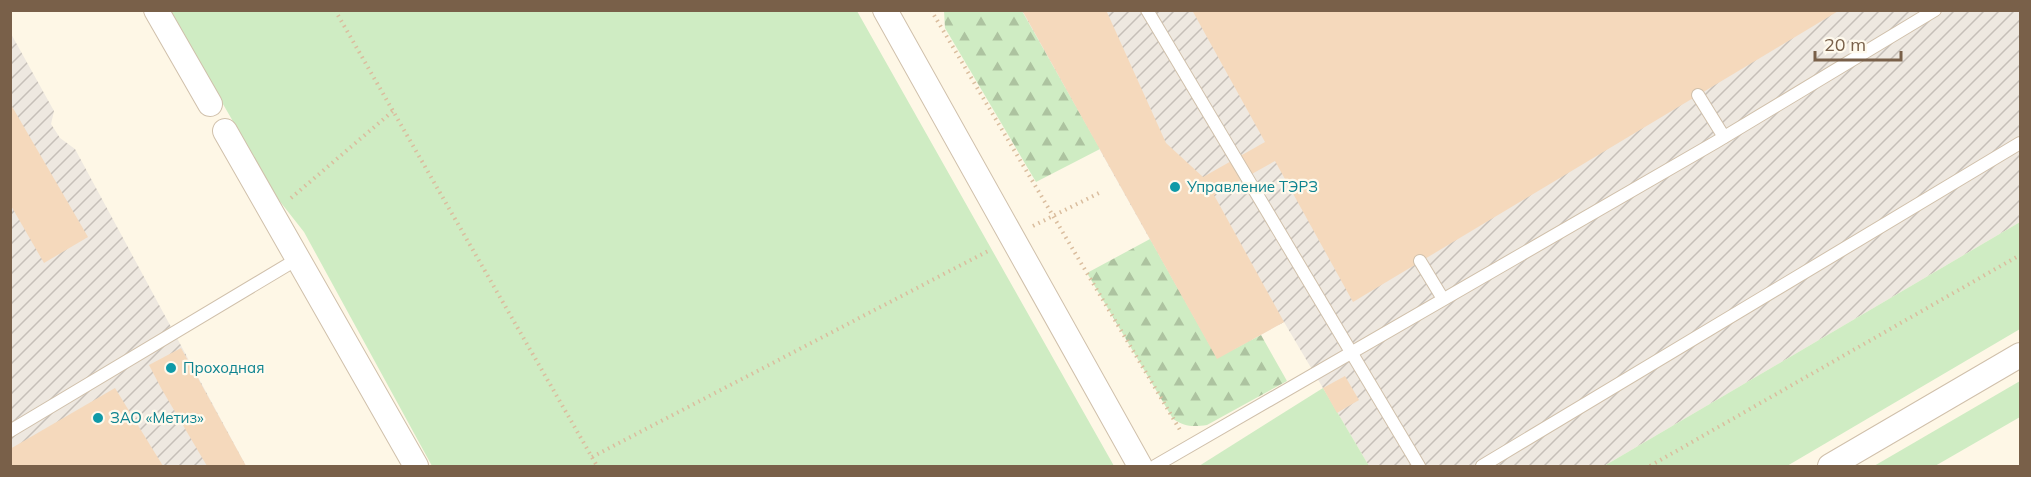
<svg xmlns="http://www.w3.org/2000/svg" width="2031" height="477" font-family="Mulish,sans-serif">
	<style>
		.industrial { fill: url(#industrial-furrows) }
		.green { fill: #cfecc3 }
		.forest { fill: url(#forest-firs) }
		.building { fill: #f5d9bc }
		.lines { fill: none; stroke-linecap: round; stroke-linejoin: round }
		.service-casing { stroke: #d0c0ab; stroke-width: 14 }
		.minor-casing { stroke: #d0c0ab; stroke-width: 26 }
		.path { stroke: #dabd9e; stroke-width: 4; stroke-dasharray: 1.5 4.5; stroke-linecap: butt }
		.service { stroke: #fff; stroke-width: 12 }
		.minor { stroke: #fff; stroke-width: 24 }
		.culture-dot { fill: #0f9aa8; stroke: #fffaed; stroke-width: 2 }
		.labels { text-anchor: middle; stroke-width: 4.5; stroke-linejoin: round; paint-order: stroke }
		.culture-label { font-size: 15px; fill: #0d838f; stroke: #fffaed; text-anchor: start }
	</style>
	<defs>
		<pattern id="industrial-furrows" width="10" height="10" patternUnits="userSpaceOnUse" patternTransform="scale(1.5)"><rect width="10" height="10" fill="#eee8e0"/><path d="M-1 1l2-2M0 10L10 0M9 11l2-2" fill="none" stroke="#c6bfb8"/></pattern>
		<pattern id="forest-firs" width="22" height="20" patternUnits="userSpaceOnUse" patternTransform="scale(1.5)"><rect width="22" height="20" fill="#cfecc3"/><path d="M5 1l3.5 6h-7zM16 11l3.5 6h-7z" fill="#adc3a0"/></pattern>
	</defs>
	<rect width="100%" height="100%" fill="#fef7e6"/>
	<g class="industrial">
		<polygon points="1022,11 2020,11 2020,222 1604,466 1369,466 1284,322 1217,359"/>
		<polygon points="10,32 54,111 51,124 60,138 75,149 246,466 11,466"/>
	</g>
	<g class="green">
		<polygon points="169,11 857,11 1114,466 432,466 304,232 278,199"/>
		<polygon points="2020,222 2020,329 1787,466 1604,466"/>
		<polygon points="2020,381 2020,417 1935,466 1874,466"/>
		<polygon points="1323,388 1369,466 1199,466"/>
	</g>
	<g class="forest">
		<polygon points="944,11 1022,11 1100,149 1036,182 945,28"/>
		<path d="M 1150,239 L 1217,358 L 1261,335 L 1287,381 L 1207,425 C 1193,427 1185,427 1173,419 L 1087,273 Z"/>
	</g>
	<g class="building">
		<polygon points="1022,10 1106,10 1166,143 1203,177 1265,142 1192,10 1840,10 1353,302 1275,161 1214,195 1284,322 1217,359"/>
		<polygon points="10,103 88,237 44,263 10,204"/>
		<polygon points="181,348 194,371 246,466 207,466 161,388 149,365"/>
		<polygon points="1345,376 1359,400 1337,413 1323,388"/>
		<polygon points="115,388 163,466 10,466 10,449"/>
	</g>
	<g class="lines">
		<defs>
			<g id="service">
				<polyline points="1147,10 1419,466"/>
				<polyline points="1698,95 1724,137"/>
				<polyline points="1420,261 1443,299"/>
				<polyline points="10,431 299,258"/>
				<polyline points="1155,466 1716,142 1935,10"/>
				<polyline points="1482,466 2020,143"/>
			</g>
			<g id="minor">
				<polyline points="156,10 210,104"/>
				<polyline points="885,10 1140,466"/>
				<polyline points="225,131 416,466"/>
				<polyline points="1830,466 2020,355"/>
			</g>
		</defs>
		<use href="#service" class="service-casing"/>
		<use href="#minor" class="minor-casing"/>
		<g class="path">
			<polyline points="335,10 597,466"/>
			<polyline points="931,10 1180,430"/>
			<polyline points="291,198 393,111"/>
			<polyline points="1033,226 1099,193"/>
			<polyline points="592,457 990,250"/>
			<polyline points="1650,466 2020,255"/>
		</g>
		<use href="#service" class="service"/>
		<use href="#minor" class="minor"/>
	</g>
	<g class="culture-dot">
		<circle cx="1175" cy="187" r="6"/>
		<circle cx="171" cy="368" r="6"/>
		<circle cx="98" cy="418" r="6"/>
	</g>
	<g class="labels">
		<g class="culture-label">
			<text x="1187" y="192">Управление ТЭРЗ</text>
			<text x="183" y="373">Проходная</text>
			<text x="110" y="423">ЗАО «Метиз»</text>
		</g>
	</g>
	<rect width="2031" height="477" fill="none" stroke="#796049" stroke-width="24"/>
	<path d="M1815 51v9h86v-9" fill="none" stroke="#796049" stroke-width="3"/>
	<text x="1824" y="51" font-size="18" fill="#796049" stroke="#fffaed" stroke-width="4.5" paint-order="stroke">20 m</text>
</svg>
